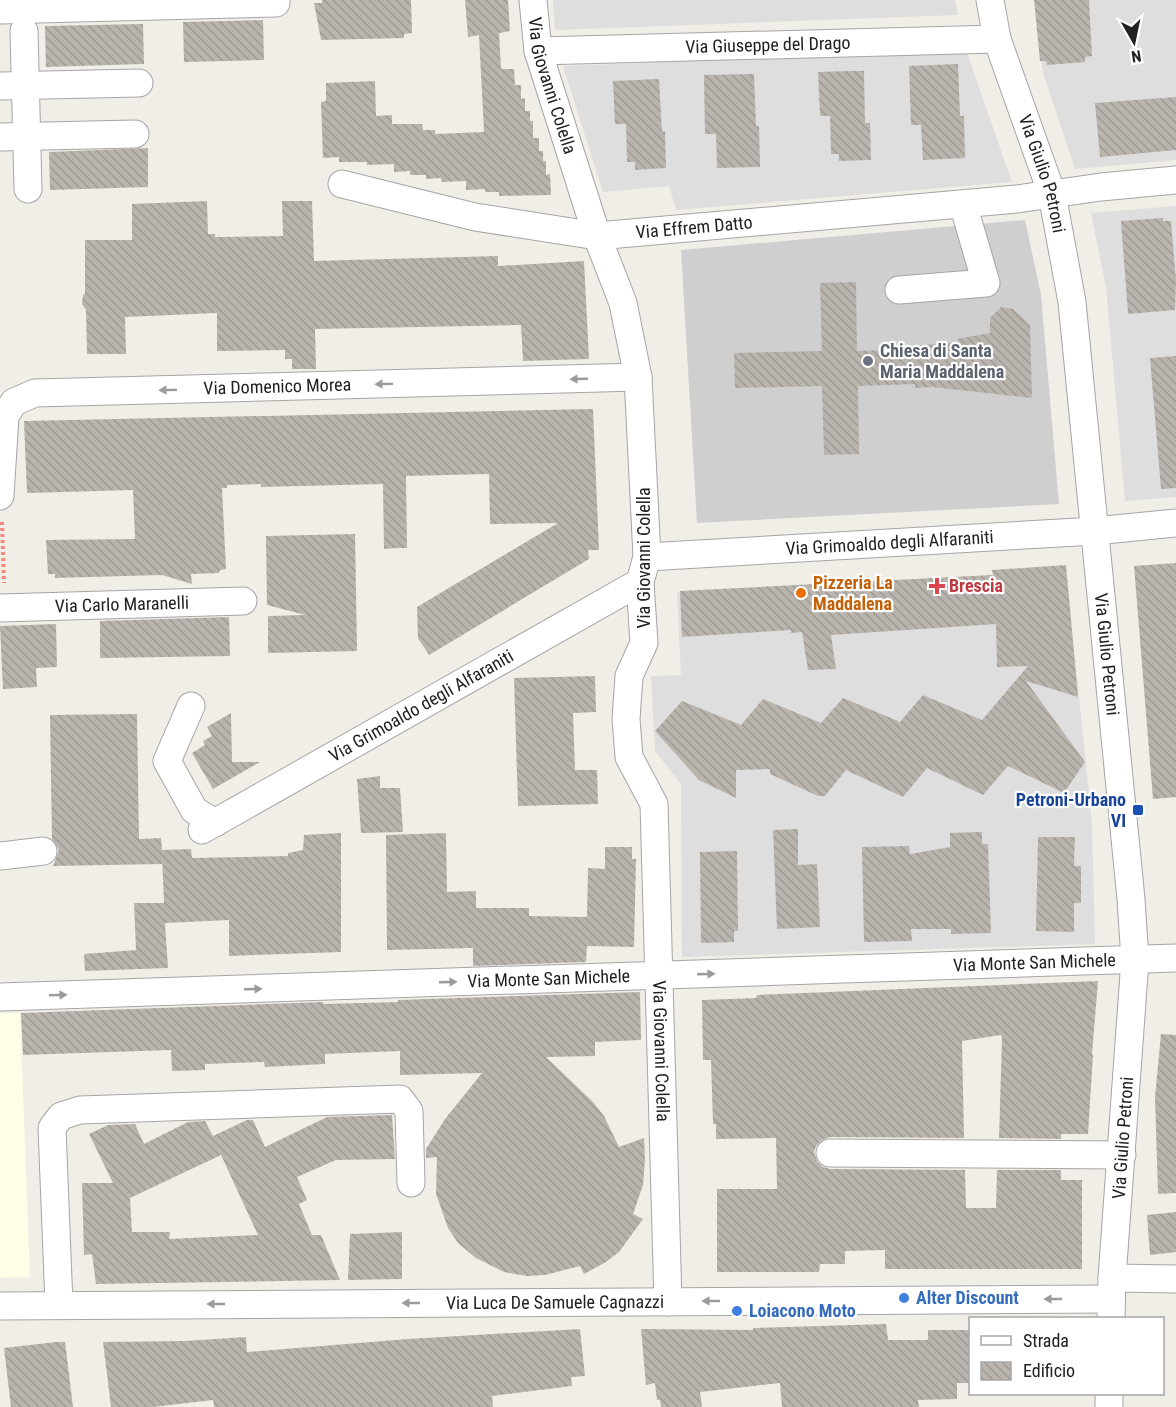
<svg xmlns="http://www.w3.org/2000/svg" width="1176" height="1407" font-family="'Roboto Condensed',sans-serif">
	<style>
		.residential { fill: #dfdede }
		.education { fill: #fdfee5 }
		.religious { fill: #cfcfcf }
		.building { fill: url(#building-back-hatch); fill-rule: evenodd }
		.lines { fill: none; stroke-linecap: round; stroke-linejoin: round }
		.minor-casing { stroke: #a5a5a5; stroke-width: 29 }
		.path { stroke: #f38778; stroke-width: 4; stroke-dasharray: 3 3; stroke-linecap: butt }
		.minor { stroke: #fff; stroke-width: 27 }
		.oneway { fill: #9b9b9b }
		.worship-dot { fill: #6b7280; stroke: #fff; stroke-width: 2 }
		.health-dot { fill: #e0444e; stroke: #fff; stroke-width: 2 }
		.food-dot { fill: #e8710a; stroke: #fff; stroke-width: 2 }
		.transit-dot { fill: #1a4fb4; stroke: #fff; stroke-width: 2 }
		.shop-dot { fill: #3f7fe0; stroke: #fff; stroke-width: 2 }
		.labels { text-anchor: middle; stroke-width: 4.5; stroke-linejoin: round; paint-order: stroke }
		.street-label { font-size: 18px; fill: #212121; stroke: #fff }
		.worship-label { font-size: 18px; font-weight: bold; fill: #5b616d; stroke: #fff; text-anchor: start }
		.food-label { font-size: 18px; font-weight: bold; fill: #c56008; stroke: #fff; text-anchor: start }
		.health-label { font-size: 18px; font-weight: bold; fill: #be3a42; stroke: #fff; text-anchor: start }
		.transit-label { font-size: 18px; font-weight: bold; fill: #164399; stroke: #fff; text-anchor: end }
		.shop-label { font-size: 18px; font-weight: bold; fill: #366cbe; stroke: #fff; text-anchor: start }
	</style>
	<defs>
		<pattern id="building-back-hatch" width="6" height="6" patternUnits="userSpaceOnUse" patternTransform="scale(1.5)"><rect width="6" height="6" fill="#bab4ae"/><path d="M-1 5l2 2M0 0l6 6M5-1l2 2" fill="none" stroke="#a09a95"/></pattern>
	</defs>
	<rect width="100%" height="100%" fill="#f1eee8"/>
	<g class="residential">
		<polygon points="553,0 955,0 958,15 555,30"/>
		<polygon points="1035,0 1176,0 1176,160 1075,169 1043,73"/>
		<polygon points="966,50 1012,182 676,210 669,186 603,192 563,66"/>
		<polygon points="1176,206 1176,497 1125,501 1106,287 1091,213"/>
		<polygon points="1066,571 1092,823 1095,944 682,957 681,784 655,751 651,676 681,675 677,592"/>
	</g>
	<polygon class="education" points="0,1013 20,1013 30,1277 0,1278"/>
	<polygon class="religious" points="1025,220 1041,295 1059,504 697,523 681,250"/>
	<g class="building">
		<polygon points="322,0 411,0 412,33 404,34 404,38 321,40 314,3 322,3"/>
		<polygon points="465,0 508,0 510,31 499,33 501,69 514,69 515,85 521,85 521,99 525,98 525,111 530,111 530,121 533,121 533,138 539,138 539,151 543,151 543,161 546,161 546,175 550,174 551,195 499,196 499,192 485,192 485,189 466,190 466,181 442,182 441,178 426,179 426,175 410,175 410,171 394,172 394,164 367,165 367,162 339,162 339,157 323,158 321,102 326,101 326,83 375,81 376,116 392,115 392,124 422,124 423,130 435,130 435,134 484,132 479,35 468,37"/>
		<polygon points="1034,0 1089,0 1092,56 1085,57 1085,62 1047,65 1046,61 1040,61"/>
		<polygon points="263,20 264,60 184,62 183,22"/>
		<polygon points="143,24 144,64 46,67 45,26"/>
		<polygon points="958,64 960,116 964,116 965,158 923,160 921,125 911,125 909,66"/>
		<polygon points="848,71 864,71 865,123 870,123 871,160 839,161 839,154 831,154 830,116 820,116 818,72"/>
		<polygon points="754,74 756,126 759,126 760,167 717,168 716,134 705,134 704,75"/>
		<polygon points="659,79 662,132 665,131 666,168 635,170 635,162 627,162 626,124 615,124 613,81"/>
		<polygon points="1176,97 1176,150 1100,157 1095,103"/>
		<polygon points="148,148 148,187 50,190 49,152"/>
		<polygon points="207,201 208,234 215,234 215,237 283,236 282,201 312,201 314,261 498,256 498,266 584,261 589,359 523,361 521,325 315,329 316,369 292,369 292,359 285,359 285,350 217,351 217,313 125,317 126,354 87,354 86,310 82,304 83,295 85,294 85,240 132,240 132,204"/>
		<polygon points="1163,218 1163,221 1171,221 1176,280 1175,310 1128,314 1121,221"/>
		<polygon points="856,282 857,351 914,349 914,346 958,342 957,339 990,333 990,318 1001,307 1013,309 1030,325 1032,398 933,387 915,388 915,384 858,386 859,454 824,455 822,386 735,388 734,353 822,351 820,283"/>
		<polygon points="1176,356 1176,488 1161,489 1150,358"/>
		<polygon points="593,409 599,550 588,550 589,559 429,655 418,638 417,607 558,523 490,524 489,474 406,476 407,548 398,548 384,549 383,484 261,487 261,484 227,485 227,488 222,488 226,569 220,570 219,573 191,574 192,584 162,575 55,578 55,574 48,574 46,540 135,539 133,490 27,493 24,421"/>
		<polygon points="355,534 357,651 268,653 268,616 305,615 267,605 266,536"/>
		<polygon points="1176,563 1176,797 1153,799 1134,566"/>
		<polygon points="1066,565 1078,697 1026,681 1085,762 1064,793 1008,766 983,795 927,768 903,797 846,770 825,796 818,796 770,774 770,769 736,770 736,798 699,780 655,731 682,701 741,725 763,699 821,723 843,698 898,721 899,723 923,695 982,720 1028,666 997,667 996,624 831,635 836,669 808,670 802,632 791,633 791,630 682,637 680,591 993,575 992,570"/>
		<polygon points="229,617 230,656 100,658 100,621"/>
		<polygon points="56,624 57,667 36,668 37,687 3,689 0,626"/>
		<polygon points="595,676 596,712 573,713 575,770 597,770 598,804 518,806 514,678"/>
		<polygon points="231,713 232,762 260,762 213,789 192,753 205,745 203,741 212,736 207,727"/>
		<polygon points="137,714 139,839 161,838 162,850 191,849 192,858 288,856 288,853 303,850 304,835 341,833 341,952 229,956 229,920 165,923 168,968 85,971 84,954 136,950 134,903 164,903 162,856 162,864 53,866 59,850 52,839 50,715"/>
		<polygon points="380,776 380,788 400,788 403,832 361,833 357,779"/>
		<polygon points="798,829 798,865 817,864 820,927 777,929 773,830"/>
		<polygon points="982,832 982,844 988,844 991,933 951,934 951,929 911,929 912,941 864,942 862,847 909,846 910,854 950,847 950,833"/>
		<polygon points="446,833 447,892 476,891 476,908 529,908 529,916 587,917 588,868 605,869 605,847 632,847 632,859 636,859 634,947 587,946 586,962 473,966 473,948 387,950 386,835"/>
		<polygon points="1038,837 1075,837 1074,866 1081,866 1081,903 1074,903 1074,932 1036,931"/>
		<polygon points="737,851 738,931 734,931 734,942 701,943 700,852"/>
		<polygon points="1098,981 1092,1054 1093,1055 1088,1134 1061,1134 1061,1139 999,1138 1002,1038 1001,1035 962,1041 964,1138 830,1137 822,1140 816,1146 814,1152 817,1161 823,1167 830,1169 965,1170 966,1208 996,1208 997,1170 1061,1170 1061,1180 1082,1180 1082,1269 885,1269 885,1250 845,1251 845,1264 820,1264 819,1272 717,1272 717,1189 777,1189 776,1138 716,1139 716,1124 713,1124 711,1060 703,1060 702,1000 756,998 757,995"/>
		<polygon points="640,992 641,1040 595,1042 595,1056 546,1057 593,1102 604,1116 619,1147 644,1138 645,1160 643,1185 633,1214 643,1219 619,1252 606,1262 584,1274 580,1266 545,1275 527,1276 504,1272 476,1258 458,1243 448,1228 436,1194 437,1157 426,1158 426,1149 445,1119 482,1073 400,1075 400,1051 325,1054 325,1064 265,1067 264,1062 205,1064 205,1070 172,1071 171,1050 23,1055 21,1013 323,1002 323,1004 398,1002 398,1000"/>
		<polygon points="1161,1034 1176,1035 1176,1193 1158,1194 1155,1097"/>
		<path d="M 392,1115 L 395,1159 L 336,1160 L 297,1177 L 307,1200 L 299,1204 L 312,1235 L 321,1235 L 340,1280 L 96,1284 L 92,1254 L 84,1255 L 82,1183 L 113,1183 L 89,1134 L 108,1125 L 135,1124 L 144,1144 L 188,1122 L 205,1121 L 213,1136 L 247,1120 L 253,1120 L 265,1147 L 327,1117 ZM 221,1155 L 258,1235 L 169,1239 L 170,1232 L 132,1232 L 130,1198 Z"/>
		<polygon points="1176,1212 1176,1252 1150,1255 1147,1215"/>
		<polygon points="402,1232 402,1279 348,1280 350,1234"/>
		<polygon points="886,1324 888,1340 928,1340 928,1330 970,1330 970,1383 957,1383 957,1399 918,1400 919,1407 782,1407 780,1383 700,1392 702,1407 661,1407 660,1400 657,1400 655,1383 646,1385 641,1329 753,1330 753,1328"/>
		<polygon points="580,1329 585,1376 571,1377 572,1386 492,1396 493,1407 214,1407 213,1400 153,1407 111,1407 103,1342 186,1341 246,1337 247,1352 408,1339"/>
		<polygon points="56,1342 65,1342 73,1407 11,1407 4,1348"/>
	</g>
	<g class="lines">
		<defs>
			<g id="minor">
				<path id="s1" d="M 533,0 L 538,51 L 597,236 L 623,303 L 638,377 L 647,557 L 640,582 L 644,643 L 629,676 L 626,719 L 629,757 L 654,804 L 668,1302"/>
				<path id="s2" d="M 990,0 L 997,39 L 1052,194 L 1072,302 L 1131,899 L 1135,960 L 1112,1278 L 1111,1318"/>
				<polyline points="0,10 276,3 276,0"/>
				<polyline points="24,31 28,189"/>
				<path id="s3" d="M 538,51 L 997,39"/>
				<polyline points="0,86 139,83"/>
				<polyline points="0,137 135,134"/>
				<path id="s4" d="M 342,184 L 475,217 L 597,236 L 1017,199 L 1101,187 L 1176,180"/>
				<polyline points="899,290 986,283 963,204"/>
				<path id="s5" d="M 0,496 L 5,416 L 14,402 L 35,393 L 638,377"/>
				<path id="s6" d="M 647,557 L 1095,531 L 1176,523"/>
				<path id="s7" d="M 0,608 L 243,601"/>
				<polyline points="191,706 167,761 194,810 215,823"/>
				<path id="s8" d="M 202,830 L 640,582"/>
				<polyline points="0,856 43,851"/>
				<path id="s9" d="M 0,997 L 1176,958"/>
				<polyline points="830,1153 1122,1155"/>
				<polyline points="1112,1278 1176,1279"/>
				<polyline points="59,1305 52,1128 61,1116 80,1110 400,1099 409,1111 411,1183"/>
				<path id="s10" d="M 0,1306 L 1111,1299"/>
				<polyline points="1109,1407 1109,1394"/>
			</g>
		</defs>
		<use href="#minor" class="minor-casing"/>
		<polyline class="path" points="2,522 4,583"/>
		<use href="#minor" class="minor"/>
	</g>
	<defs><path id="oneway-solid" d="M-6-.8H1V-3.2L6.5 0L1 3.2V.8H-6Z" transform="scale(1.5)"/></defs>
	<g class="oneway">
		<use href="#oneway-solid" transform="translate(579 379) rotate(178)"/>
		<use href="#oneway-solid" transform="translate(384 384) rotate(179)"/>
		<use href="#oneway-solid" transform="translate(168 390) rotate(179)"/>
		<use href="#oneway-solid" transform="translate(706 974) rotate(-2)"/>
		<use href="#oneway-solid" transform="translate(448 982) rotate(-2)"/>
		<use href="#oneway-solid" transform="translate(253 989) rotate(-2)"/>
		<use href="#oneway-solid" transform="translate(58 995) rotate(-2)"/>
		<use href="#oneway-solid" transform="translate(1053 1299) rotate(180)"/>
		<use href="#oneway-solid" transform="translate(711 1301) rotate(180)"/>
		<use href="#oneway-solid" transform="translate(411 1303) rotate(180)"/>
		<use href="#oneway-solid" transform="translate(216 1304) rotate(180)"/>
	</g>
	<circle class="worship-dot" cx="868" cy="361" r="6"/>
	<path class="health-dot" d="M934 577h6v6h6v6h-6v6h-6v-6h-6v-6h6z"/>
	<circle class="food-dot" cx="801" cy="593" r="6"/>
	<rect class="transit-dot" x="1132" y="804" width="12" height="12" rx="3"/>
	<g class="shop-dot">
		<circle cx="904" cy="1298" r="6"/>
		<circle cx="737" cy="1311" r="6"/>
	</g>
	<g class="labels">
		<g class="street-label">
			<text dy="6" stroke="none"><textPath href="#s3" startOffset="230">Via Giuseppe del Drago</textPath></text>
			<text dy="6" stroke="none"><textPath href="#s1" startOffset="88">Via Giovanni Colella</textPath></text>
			<text dy="6" stroke="none"><textPath href="#s2" startOffset="182">Via Giulio Petroni</textPath></text>
			<text dy="6" stroke="none"><textPath href="#s4" startOffset="358">Via Effrem Datto</textPath></text>
			<text dy="6" stroke="none"><textPath href="#s5" startOffset="362">Via Domenico Morea</textPath></text>
			<text dy="6" stroke="none"><textPath href="#s6" startOffset="243">Via Grimoaldo degli Alfaraniti</textPath></text>
			<text transform="translate(644 558) rotate(-90)" y="6">Via Giovanni Colella</text>
			<text dy="6" stroke="none"><textPath href="#s7" startOffset="122">Via Carlo Maranelli</textPath></text>
			<text dy="6" stroke="none"><textPath href="#s2" startOffset="668">Via Giulio Petroni</textPath></text>
			<text dy="6" stroke="none"><textPath href="#s8" startOffset="252">Via Grimoaldo degli Alfaraniti</textPath></text>
			<text dy="6" stroke="none"><textPath href="#s9" startOffset="1035">Via Monte San Michele</textPath></text>
			<text dy="6" stroke="none"><textPath href="#s9" startOffset="549">Via Monte San Michele</textPath></text>
			<text dy="6" stroke="none"><textPath href="#s1" startOffset="1078">Via Giovanni Colella</textPath></text>
			<text transform="translate(1123 1138) rotate(-86)" y="6">Via Giulio Petroni</text>
			<text dy="6" stroke="none"><textPath href="#s10" startOffset="555">Via Luca De Samuele Cagnazzi</textPath></text>
		</g>
		<g class="worship-label">
			<text x="880" y="357">Chiesa di Santa<tspan x="880" dy="21">Maria Maddalena</tspan></text>
		</g>
		<g class="food-label">
			<text x="813" y="589">Pizzeria La<tspan x="813" dy="21">Maddalena</tspan></text>
		</g>
		<g class="health-label">
			<text x="949" y="592">Brescia</text>
		</g>
		<g class="transit-label">
			<text x="1126" y="806">Petroni-Urbano<tspan x="1126" dy="21">VI</tspan></text>
		</g>
		<g class="shop-label">
			<text x="916" y="1304">Alter Discount</text>
			<text x="749" y="1317">Loiacono Moto</text>
		</g>
	</g>
	<rect x="969" y="1317" width="195" height="78" fill="#ffffff" stroke="#a6a6a6" stroke-width="1.5"/>
	<rect x="981" y="1336" width="30" height="9" fill="#ffffff" stroke="#a6a6a6" stroke-width="1.5"/>
	<text x="1023" y="1347" font-size="18" fill="#212121">Strada</text>
	<rect x="981" y="1362" width="30" height="18" fill="url(#building-back-hatch)" stroke="#a6a6a6" stroke-width="1.5"/>
	<text x="1023" y="1377" font-size="18" fill="#212121">Edificio</text>
	<g transform="translate(1134 42) rotate(171)" stroke="#ffffff" stroke-width="4.5" paint-order="stroke">
	<path d="M0-4.5L10 22L0 15L-10 22Z" fill="#212121"/>
	<text y="-9" font-size="16" font-weight="bold" text-anchor="middle" fill="#212121">N</text>
	</g>
</svg>
